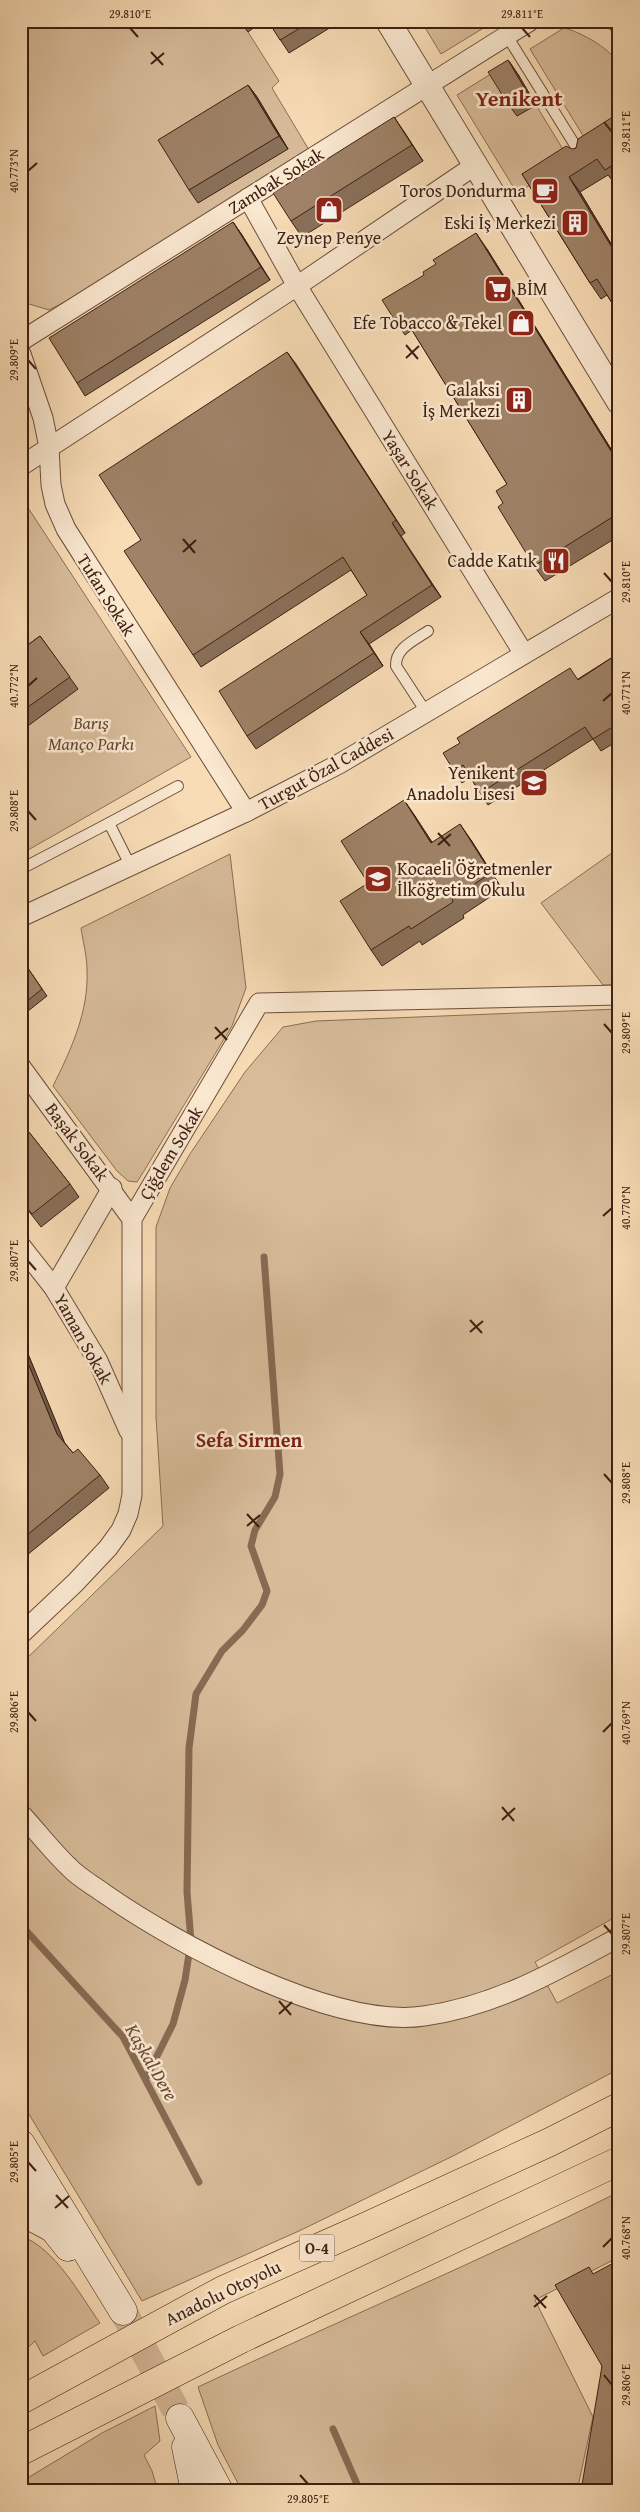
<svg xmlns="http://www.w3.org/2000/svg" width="640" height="2512" font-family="'Gentium Book Plus',serif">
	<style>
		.green { fill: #d8bc9a; stroke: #8b6e56 }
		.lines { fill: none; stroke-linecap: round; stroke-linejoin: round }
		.stream { stroke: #886a53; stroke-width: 7 }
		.secondary-tunnel { stroke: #d3b695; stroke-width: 28; stroke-dasharray: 28 14; stroke-linecap: butt }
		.service-casing { stroke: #6c4f3b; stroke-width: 12 }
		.minor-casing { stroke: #6c4f3b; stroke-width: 21 }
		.tertiary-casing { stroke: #6c4f3b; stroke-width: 26 }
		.secondary-casing { stroke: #3e2012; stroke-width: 29 }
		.motorway-casing { stroke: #3e2012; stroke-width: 29 }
		.service { stroke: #fae8d0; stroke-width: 10 }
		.minor { stroke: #fae8d0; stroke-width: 19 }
		.tertiary { stroke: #fae8d0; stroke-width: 24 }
		.secondary { stroke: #fae8d0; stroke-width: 28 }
		.motorway { stroke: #f8dcb6; stroke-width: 28 }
		.wall { fill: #897059; stroke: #3e2012 }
		.shaded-wall { fill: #6f5b48; stroke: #3e2012 }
		.building { fill: #9f8267; stroke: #3e2012 }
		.ticks { fill: none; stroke: #3e2012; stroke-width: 2 }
		.labels { text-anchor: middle; stroke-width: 5; stroke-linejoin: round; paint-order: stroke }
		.shield { fill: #fae8d0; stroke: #765c4b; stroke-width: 1 }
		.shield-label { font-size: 16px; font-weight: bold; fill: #3e2012 }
		.street-label { font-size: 18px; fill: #3e2012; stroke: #fae8d0 }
		.poi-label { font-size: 18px; fill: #3e2012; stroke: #fae8d0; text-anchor: end }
		.park-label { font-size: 18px; font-style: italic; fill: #644734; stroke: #fae8d0 }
		.water-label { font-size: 19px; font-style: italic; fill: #694b38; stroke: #fae8d0 }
		.quarter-label { font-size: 20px; font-weight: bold; fill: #7a1f14; stroke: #fae8d0 }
		.district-label { font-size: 22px; font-weight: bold; fill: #7a1f14; stroke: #fae8d0 }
		.neatline { fill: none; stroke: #3e2012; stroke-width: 2 }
		.ticks-label { font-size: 12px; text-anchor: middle; fill: #3e2012 }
	</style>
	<rect width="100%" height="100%" fill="#f8dcb6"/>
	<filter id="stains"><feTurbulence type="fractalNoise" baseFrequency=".004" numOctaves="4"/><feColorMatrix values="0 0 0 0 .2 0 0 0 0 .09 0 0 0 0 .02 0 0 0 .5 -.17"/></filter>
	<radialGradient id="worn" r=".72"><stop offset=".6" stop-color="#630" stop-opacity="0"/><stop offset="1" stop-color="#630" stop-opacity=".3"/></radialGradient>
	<g class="green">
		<polygon points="21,21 241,21 279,81 272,88 309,150 71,299 49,310 29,304 21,296"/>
		<polygon points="421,21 495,21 441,54"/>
		<path d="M 564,28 C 579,31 616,51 619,67 C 622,86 619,110 619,129 L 590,147 L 530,49 Z"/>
		<polygon points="510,62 519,76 517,116 536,105 570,161 517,193 457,95"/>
		<polygon points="21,497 191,757 21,854"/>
		<polygon points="619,848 619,985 603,985 541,903"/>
		<path d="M 230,854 L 246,988 L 232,1026 L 144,1171 L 137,1182 L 128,1181 L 117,1171 L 53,1086 C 71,1050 89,1011 87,970 C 87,956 83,942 81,928 Z"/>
		<polygon points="619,1009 619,1915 535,1962 557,2003 619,1971 619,2069 455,2155 299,2231 142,2301 21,2101 21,1664 163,1526 156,1417 156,1227 170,1188 190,1154 245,1072 283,1027 316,1021"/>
		<path d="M 619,2192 L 619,2257 L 535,2300 L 593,2417 L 577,2491 L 242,2491 L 218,2445 L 198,2387 C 338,2321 480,2261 619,2192 Z"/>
		<path d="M 21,2236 C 55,2248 80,2295 100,2323 L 43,2356 L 35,2341 L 21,2354 Z"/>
		<polygon points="155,2406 160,2441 144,2455 152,2471 158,2491 21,2491 21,2482 102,2433"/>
	</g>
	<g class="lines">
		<g class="stream">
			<polyline points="21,1925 123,2037 199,2182"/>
			<polyline points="146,2078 173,2024 185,1980 191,1941 187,1892 189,1748 196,1694 222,1651 243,1630 262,1605 267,1591 251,1546 255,1530 275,1497 280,1474 264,1257"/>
			<polyline points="333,2429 360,2491"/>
		</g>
		<polyline class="secondary-tunnel" points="123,2311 180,2418"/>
		<defs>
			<g id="service">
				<polyline points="507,36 583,158"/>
				<path d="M 426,712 L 396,666 C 395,648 415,640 428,631"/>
				<polyline points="109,823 178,786"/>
				<polyline points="21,869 109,823 131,867"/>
			</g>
			<g id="minor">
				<polyline points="616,21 619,24"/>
				<polyline points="248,198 297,286 524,654"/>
				<polyline points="21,341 530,21"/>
				<polyline points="21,354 43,418 49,447 51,485 55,504 66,529 246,812"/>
				<polyline points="21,466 297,286 474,166"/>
				<polyline points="21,917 246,812 339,764 619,598"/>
				<polyline points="21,1067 132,1219"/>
				<polyline points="21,1246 54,1288 98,1361 129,1431"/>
				<polyline points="54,1288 112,1188"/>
				<polyline points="21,1634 75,1583 108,1548 121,1530 128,1514 132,1495 132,1219 259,1003 619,995"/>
				<path d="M 21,1814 C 37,1831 52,1851 69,1867 C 79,1878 93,1885 105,1894 C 178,1945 335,2029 424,2016 C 496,2006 556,1971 619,1937"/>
				<polyline points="21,2216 51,2232"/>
			</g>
			<polyline id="tertiary" points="388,21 619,402"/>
			<g id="secondary">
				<polyline points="21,2144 123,2311"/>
				<polyline points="21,2188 68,2247"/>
				<polyline points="180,2418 219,2491"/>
				<polyline points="186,2447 195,2491"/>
			</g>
			<g id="motorway">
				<polyline points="21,2400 223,2290 367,2226 550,2142 619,2107"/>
				<polyline points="21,2451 241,2339 619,2161"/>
			</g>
		</defs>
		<use href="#service" class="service-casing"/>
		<use href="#minor" class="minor-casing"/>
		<use href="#tertiary" class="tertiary-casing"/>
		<use href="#secondary" class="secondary-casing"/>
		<use href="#motorway" class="motorway-casing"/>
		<use href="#service" class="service"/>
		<use href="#minor" class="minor"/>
		<use href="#tertiary" class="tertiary"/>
		<use href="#secondary" class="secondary"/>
		<use href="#motorway" class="motorway"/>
	</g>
	<g class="wall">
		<polygon points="240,21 263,21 248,32"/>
		<polygon points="268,21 341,21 289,53"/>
		<polygon points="508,60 519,76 536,105 517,116 506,101"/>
		<polygon points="248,85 257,97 288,149 198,203 189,190"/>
		<polygon points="619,113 619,184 616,185 608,175 580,192 619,257 619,314 607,295 601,299 590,283 522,174 576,148"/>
		<polygon points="394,117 423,161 302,237 291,221"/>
		<polygon points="233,222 242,235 270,280 85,396 77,383"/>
		<polygon points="487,249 619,462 619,536 545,581 534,566 503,503 507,484 412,330 405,335 394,319"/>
		<polygon points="287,352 405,533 401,536 441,597 369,644 383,666 256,749 247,736 367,595 351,570 201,667 193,655 141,540"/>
		<polygon points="40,636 78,689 21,731 21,650"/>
		<polygon points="619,653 619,740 601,751 593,739 488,805 470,777 462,783 454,771 578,679"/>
		<polygon points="404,800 432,842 471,840 502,889 463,915 464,918 422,945 420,941 382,966 371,950 368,883"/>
		<polygon points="21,958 47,996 23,1015 21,1012"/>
		<polygon points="21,1122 70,1184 79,1197 41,1227 21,1201"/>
		<polygon points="21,1337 64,1442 73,1453 100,1475 109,1488 21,1560 21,1470 29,1463 21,1443"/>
		<polygon points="619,2260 619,2491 602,2366"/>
	</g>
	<g class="shaded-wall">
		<polygon points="508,60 519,76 536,105 525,89"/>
		<polygon points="248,85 257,97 288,149 279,136"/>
		<polygon points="394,117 405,133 423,161 412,145"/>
		<polygon points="569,177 580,192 619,257 619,259"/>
		<polygon points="233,222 242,235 270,280 261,267"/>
		<polygon points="476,233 487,249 619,462 619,464"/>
		<polygon points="287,352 296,364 405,533 396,520"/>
		<polygon points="392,523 401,536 441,597 432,585"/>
		<polygon points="360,632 369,644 383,666 374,653"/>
		<polygon points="404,800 415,816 442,858 431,843"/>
		<polygon points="460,824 471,840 502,889 491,873"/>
		<polygon points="21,1337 66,1446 57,1434 21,1346"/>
	</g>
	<g class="building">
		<polygon points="268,21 312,21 280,40"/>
		<polygon points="508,60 525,89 506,101 488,72"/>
		<polygon points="248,85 279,136 189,190 158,140"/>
		<polygon points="619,113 619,167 616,163 605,170 597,159 569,177 619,259 619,314 597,279 590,283 522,174 566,146 572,149 576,148 578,139"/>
		<polygon points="394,117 412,145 291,221 273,193"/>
		<polygon points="233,222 261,267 77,383 49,338"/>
		<polygon points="476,233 619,464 619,513 534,566 498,507 503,503 496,491 507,484 402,314 394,319 382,300 424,275 423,272 436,264 433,260"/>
		<polygon points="287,352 396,520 392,523 432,585 360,632 374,653 247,736 219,691 367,595 343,557 193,655 124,551 141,540 99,475"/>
		<polygon points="40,636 70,677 21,712 21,650"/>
		<polygon points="619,653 619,723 593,739 585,727 480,793 463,765 454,771 443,753 460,743 457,738 570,668 578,680"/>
		<polygon points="404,800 431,843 460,824 491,873 452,899 453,902 411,929 409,926 371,950 340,901 368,883 341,841"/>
		<polygon points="21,958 42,989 21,1006"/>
		<polygon points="21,1122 70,1184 32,1214 21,1200"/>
		<polygon points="21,1346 57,1434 73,1453 78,1449 100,1475 21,1540 21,1470 29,1463 21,1442"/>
		<polygon points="619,2260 619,2359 612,2363 619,2364 619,2491 581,2491 602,2366 555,2285 589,2267 593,2274"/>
	</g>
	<path class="ticks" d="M 130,28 L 138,37M 522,28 L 530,37M 151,52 L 163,65M 151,64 L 164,53M 604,122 L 612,132M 28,171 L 37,163M 406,345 L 418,359M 406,358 L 419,346M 28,360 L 36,369M 183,539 L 195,553M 183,552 L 196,540M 604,573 L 612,582M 28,686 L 37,678M 603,701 L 612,693M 28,811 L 36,820M 438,833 L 450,846M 438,845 L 451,834M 604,1024 L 612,1033M 215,1027 L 227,1040M 215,1039 L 228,1028M 603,1216 L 612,1208M 28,1261 L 36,1270M 470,1320 L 482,1333M 470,1332 L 483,1321M 604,1474 L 612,1483M 247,1514 L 259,1527M 247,1526 L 260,1515M 28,1712 L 36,1721M 603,1732 L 612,1723M 502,1807 L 514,1821M 502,1820 L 515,1808M 604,1925 L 612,1934M 279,2001 L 291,2015M 279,2014 L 292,2002M 28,2162 L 36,2171M 56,2195 L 68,2208M 55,2208 L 69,2196M 603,2247 L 612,2238M 534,2295 L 546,2308M 534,2307 L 547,2296M 604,2375 L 612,2385M 300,2475 L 308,2484"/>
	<defs>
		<symbol id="cafe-square" viewBox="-11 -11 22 22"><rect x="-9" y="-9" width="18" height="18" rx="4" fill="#8f2418" stroke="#fae8d0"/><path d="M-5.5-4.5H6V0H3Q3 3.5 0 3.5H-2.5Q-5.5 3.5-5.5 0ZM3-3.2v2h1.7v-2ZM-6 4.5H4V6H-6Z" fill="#fff"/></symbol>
		<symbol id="shop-square" viewBox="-11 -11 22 22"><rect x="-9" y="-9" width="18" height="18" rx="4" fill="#8f2418" stroke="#fae8d0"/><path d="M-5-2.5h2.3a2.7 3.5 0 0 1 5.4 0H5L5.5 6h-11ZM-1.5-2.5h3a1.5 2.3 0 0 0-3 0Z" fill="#fff"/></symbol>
		<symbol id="building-square" viewBox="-11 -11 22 22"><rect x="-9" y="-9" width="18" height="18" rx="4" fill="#8f2418" stroke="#fae8d0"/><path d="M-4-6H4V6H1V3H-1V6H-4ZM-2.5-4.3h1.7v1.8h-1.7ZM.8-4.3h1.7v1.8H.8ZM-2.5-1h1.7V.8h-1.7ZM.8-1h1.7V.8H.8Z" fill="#fff"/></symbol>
		<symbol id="supermarket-square" viewBox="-11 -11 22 22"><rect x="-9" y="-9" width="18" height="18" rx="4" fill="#8f2418" stroke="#fae8d0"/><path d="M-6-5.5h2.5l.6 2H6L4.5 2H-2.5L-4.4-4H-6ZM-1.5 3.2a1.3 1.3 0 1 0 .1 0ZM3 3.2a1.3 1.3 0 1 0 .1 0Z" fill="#fff"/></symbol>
		<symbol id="restaurant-square" viewBox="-11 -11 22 22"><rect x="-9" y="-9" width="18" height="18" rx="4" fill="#8f2418" stroke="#fae8d0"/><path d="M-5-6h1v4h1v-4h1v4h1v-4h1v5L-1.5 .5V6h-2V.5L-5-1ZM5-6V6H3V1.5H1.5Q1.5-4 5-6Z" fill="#fff"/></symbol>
		<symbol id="school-square" viewBox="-11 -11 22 22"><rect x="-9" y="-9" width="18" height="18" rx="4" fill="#8f2418" stroke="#fae8d0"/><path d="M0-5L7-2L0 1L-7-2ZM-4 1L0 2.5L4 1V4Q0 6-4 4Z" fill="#fff"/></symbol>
	</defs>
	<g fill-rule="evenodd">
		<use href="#cafe-square" x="529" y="175" width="32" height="32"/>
		<use href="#shop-square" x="313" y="194" width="32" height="32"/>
		<use href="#building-square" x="559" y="207" width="32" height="32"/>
		<use href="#supermarket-square" x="482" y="273" width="32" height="32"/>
		<use href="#shop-square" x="505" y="307" width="32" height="32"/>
		<use href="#building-square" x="503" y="384" width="32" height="32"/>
		<use href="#restaurant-square" x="540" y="545" width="32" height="32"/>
		<use href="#school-square" x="518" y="767" width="32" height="32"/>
		<use href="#school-square" x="362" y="863" width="32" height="32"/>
	</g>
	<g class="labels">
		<rect class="shield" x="299.5" y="2234.5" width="35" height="27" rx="4"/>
		<g class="shield-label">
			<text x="317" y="2254">O-4</text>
		</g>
		<g class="street-label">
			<text transform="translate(276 181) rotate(-32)" y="6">Zambak Sokak</text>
			<text transform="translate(410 470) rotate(58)" y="6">Yaşar Sokak</text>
			<text transform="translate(106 595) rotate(58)" y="6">Tufan Sokak</text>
			<text transform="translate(326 769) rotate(-29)" y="6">Turgut Özal Caddesi</text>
			<text transform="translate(77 1142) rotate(53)" y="6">Başak Sokak</text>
			<text transform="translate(171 1153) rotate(-59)" y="6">Çiğdem Sokak</text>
			<text transform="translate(83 1339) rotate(61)" y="6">Yaman Sokak</text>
			<text transform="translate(223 2293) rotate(-26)" y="6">Anadolu Otoyolu</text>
		</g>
		<g class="poi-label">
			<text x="526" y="197">Toros Dondurma</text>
			<text x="556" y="229">Eski İş Merkezi</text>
			<text x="329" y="244" text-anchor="middle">Zeynep Penye</text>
			<text x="517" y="295" text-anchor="start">BİM</text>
			<text x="502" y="329">Efe Tobacco &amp; Tekel</text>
			<text x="500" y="396">Galaksi<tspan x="500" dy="21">İş Merkezi</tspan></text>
			<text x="537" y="567">Cadde Katık</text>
			<text x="515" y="779">Yenikent<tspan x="515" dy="21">Anadolu Lisesi</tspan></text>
			<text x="397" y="875" text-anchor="start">Kocaeli Öğretmenler<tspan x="397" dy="21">İlköğretim Okulu</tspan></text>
		</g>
		<g class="park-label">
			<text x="91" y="729">Barış<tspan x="91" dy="21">Manço Parkı</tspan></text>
		</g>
		<g class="water-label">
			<text transform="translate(152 2062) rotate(60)" y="7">Kaşkal Dere</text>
		</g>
		<g class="quarter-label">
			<text x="249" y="1447">Sefa Sirmen</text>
		</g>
		<g class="district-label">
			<text x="519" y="106">Yenikent</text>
		</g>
	</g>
	<rect width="640" height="2512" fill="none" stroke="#f8dcb6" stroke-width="55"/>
	<rect x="28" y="28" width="584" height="2456" class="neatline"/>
	<g class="ticks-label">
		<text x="130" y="18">29.810°E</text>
		<text x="522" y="18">29.811°E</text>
		<text transform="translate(626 132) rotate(-90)" y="4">29.811°E</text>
		<text transform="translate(14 171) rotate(-90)" y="4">40.773°N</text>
		<text transform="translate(14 360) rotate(-90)" y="4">29.809°E</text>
		<text transform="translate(626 582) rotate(-90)" y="4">29.810°E</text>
		<text transform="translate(14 686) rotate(-90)" y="4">40.772°N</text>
		<text transform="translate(626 693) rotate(-90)" y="4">40.771°N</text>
		<text transform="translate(14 811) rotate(-90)" y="4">29.808°E</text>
		<text transform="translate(626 1033) rotate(-90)" y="4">29.809°E</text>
		<text transform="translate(626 1208) rotate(-90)" y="4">40.770°N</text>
		<text transform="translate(14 1261) rotate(-90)" y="4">29.807°E</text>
		<text transform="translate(626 1483) rotate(-90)" y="4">29.808°E</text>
		<text transform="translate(14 1712) rotate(-90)" y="4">29.806°E</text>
		<text transform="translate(626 1723) rotate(-90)" y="4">40.769°N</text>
		<text transform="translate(626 1934) rotate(-90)" y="4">29.807°E</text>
		<text transform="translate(14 2162) rotate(-90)" y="4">29.805°E</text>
		<text transform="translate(626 2238) rotate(-90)" y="4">40.768°N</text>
		<text transform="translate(626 2385) rotate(-90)" y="4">29.806°E</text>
		<text x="308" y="2503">29.805°E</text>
	</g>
	<rect width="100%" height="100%" filter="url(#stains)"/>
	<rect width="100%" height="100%" fill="url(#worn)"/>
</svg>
